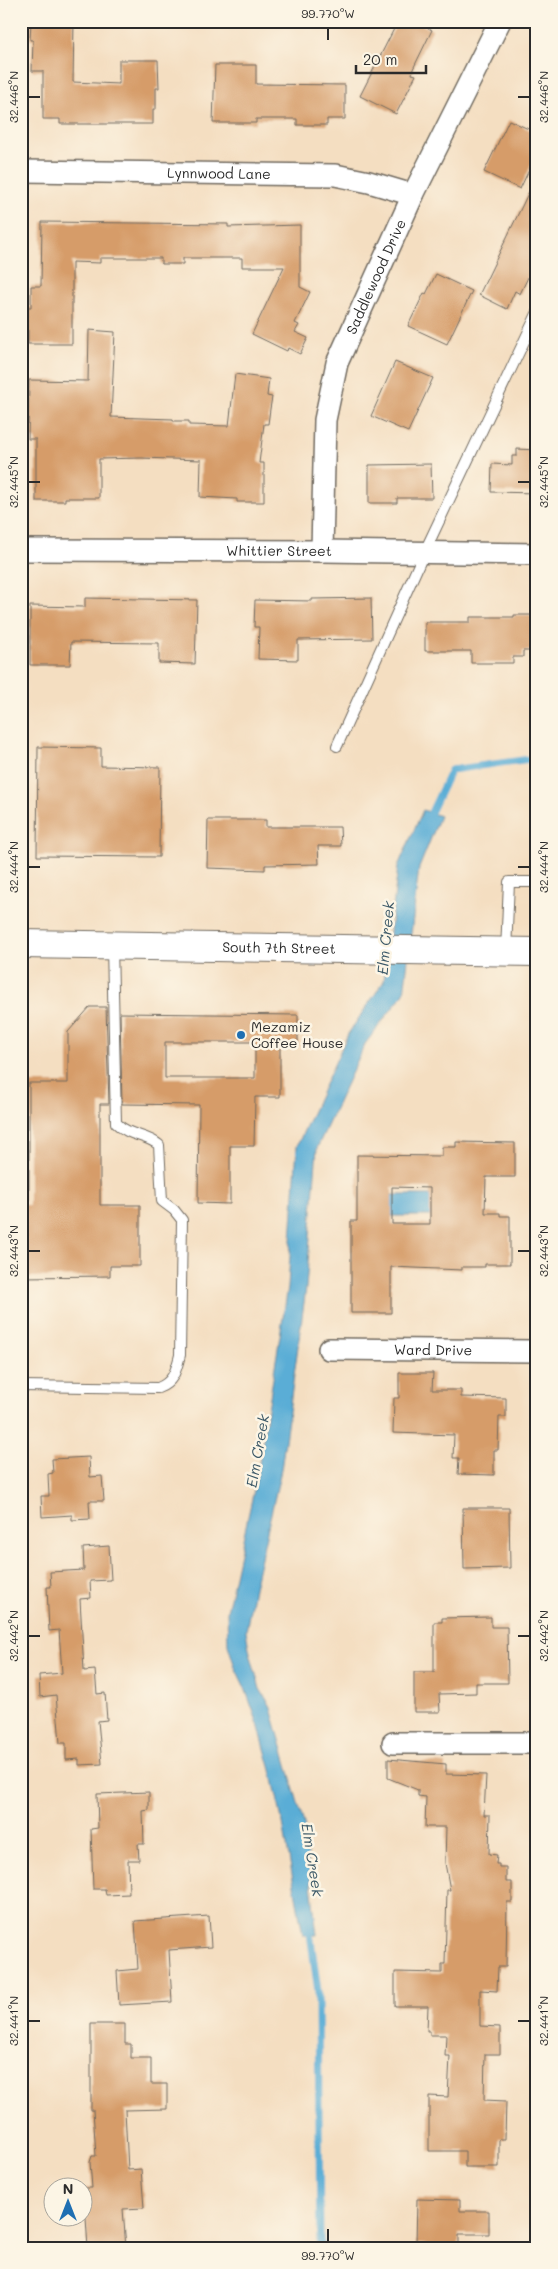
<svg xmlns="http://www.w3.org/2000/svg" width="558" height="2269" font-family="Mali,sans-serif">
	<style>
		.water { fill: #5aadd6; stroke: #426c80 }
		.lines { fill: none; stroke-linecap: round; stroke-linejoin: round }
		.stream { stroke: #5aadd6; stroke-width: 7 }
		.building { fill: #d69c69; fill-rule: evenodd }
		.service-casing { stroke: #716a60; stroke-width: 12 }
		.minor-casing { stroke: #716a60; stroke-width: 24 }
		.secondary-casing { stroke: #716a60; stroke-width: 30 }
		.service { stroke: #fff; stroke-width: 10 }
		.minor { stroke: #fff; stroke-width: 21 }
		.secondary { stroke: #fff; stroke-width: 28 }
		.ticks { fill: none; stroke: #2b2b2b; stroke-width: 2 }
		.poi-dot { fill: #1f6fb2; stroke: #fcf5e5; stroke-width: 2 }
		.labels { text-anchor: middle; stroke-width: 5; stroke-linejoin: round; paint-order: stroke }
		.street-label { font-size: 14px; fill: #2b2b2b; stroke: #fcf5e5 }
		.poi-label { font-size: 14px; fill: #2b2b2b; stroke: #fcf5e5; text-anchor: start }
		.water-label { font-size: 15px; font-style: italic; fill: #3b5867; stroke: #fcf5e5 }
		.neatline { fill: none; stroke: #2b2b2b; stroke-width: 2 }
		.ticks-label { font-size: 12px; text-anchor: middle; fill: #2b2b2b }
	</style>
	<rect width="100%" height="100%" fill="#fcf5e5"/>
	<filter id="ink" filterUnits="userSpaceOnUse"><feTurbulence type="fractalNoise" baseFrequency=".02" numOctaves="2"/><feDisplacementMap in="SourceGraphic" scale="10" xChannelSelector="R" yChannelSelector="G"/><feConvolveMatrix kernelMatrix="1 2 1 2 8 2 1 2 1" color-interpolation-filters="sRGB"/></filter>
	<filter id="wash" filterUnits="userSpaceOnUse"><feTurbulence type="fractalNoise" baseFrequency=".0096" numOctaves="4" result="noise"/><feDisplacementMap in="SourceGraphic" scale="20" xChannelSelector="R" yChannelSelector="G"/><feGaussianBlur stdDeviation="1.12" result="paint"/><feColorMatrix in="noise" values="0 0 0 0 0 0 0 0 0 0 0 0 0 0 0 0 0 1.4 0 .05"/><feComposite in="paint" operator="in"/></filter>
	<g filter="url(#wash)">
		<rect width="100%" height="100%" fill="#f4dec1"/>
		<g class="water">
			<polygon points="423,810 440,816 419,868 404,993 365,1044 317,1148 306,1288 281,1470 254,1588 246,1631 249,1649 260,1689 270,1705 304,1824 317,1935 303,1935 283,1824 271,1770 258,1724 245,1688 235,1667 228,1645 227,1612 257,1476 288,1287 297,1146 348,1034 384,981 398,866"/>
			<polygon points="385,1195 431,1195 432,1216 385,1216"/>
		</g>
		<g class="lines">
			<g class="stream">
				<polyline points="427,821 451,770 537,758"/>
				<polyline points="309,1926 318,1991 320,2248"/>
			</g>
		</g>
		<g id="blocks">
			<g class="building">
				<polygon points="31,21 74,21 73,82 119,84 119,60 158,60 159,88 156,88 156,109 153,109 153,124 60,124 60,119 43,119 43,71 32,71 33,40 30,40"/>
				<polygon points="398,21 415,21 432,30 413,69 412,74 416,75 396,114 360,96"/>
				<polygon points="215,65 256,65 256,84 345,85 345,119 327,119 327,125 297,125 297,119 256,119 256,123 213,123"/>
				<polygon points="509,120 537,133 537,153 520,189 484,172"/>
				<polygon points="537,175 537,272 532,269 520,294 515,291 507,309 479,295"/>
				<polygon points="42,222 228,224 228,227 300,225 300,287 310,292 295,323 299,325 295,332 308,338 300,354 288,348 287,351 252,334 284,267 242,267 242,258 183,258 183,264 161,264 161,258 100,258 100,263 72,262 72,344 28,344 28,307 31,307 31,286 41,286"/>
				<polygon points="436,274 472,291 447,344 408,326 424,293 426,294"/>
				<polygon points="89,330 115,332 111,417 173,419 173,421 189,421 189,425 229,426 235,374 269,379 267,396 272,397 270,409 268,424 264,424 259,463 264,463 264,502 237,502 237,499 200,497 201,460 141,458 99,459 99,498 65,498 65,501 36,501 36,439 28,439 29,380 88,381"/>
				<polygon points="395,362 433,378 408,432 371,416"/>
				<polygon points="517,449 537,450 537,493 491,492 492,464 512,465 512,456 517,456"/>
				<polygon points="431,464 432,498 397,498 397,503 369,503 369,465"/>
				<polygon points="85,598 197,600 195,664 159,663 159,643 71,642 70,665 30,665 30,606 85,607"/>
				<polygon points="371,598 372,639 298,640 298,660 258,659 259,627 254,627 255,600 312,601 312,599"/>
				<polygon points="514,615 535,615 535,651 523,651 523,657 513,657 513,663 471,663 471,651 425,651 425,622 470,622 470,617 514,617"/>
				<polygon points="38,747 101,748 101,766 160,767 159,857 37,856"/>
				<polygon points="208,820 266,820 266,827 340,827 341,846 318,846 319,864 265,865 265,870 207,868"/>
				<polygon points="90,1007 106,1007 109,1104 100,1104 100,1205 140,1205 140,1266 110,1266 110,1276 24,1277 24,1205 29,1205 29,1083 68,1083 68,1032"/>
				<path d="M 120,1013 L 298,1015 L 298,1045 L 280,1045 L 280,1097 L 255,1097 L 254,1146 L 230,1146 L 230,1204 L 198,1203 L 199,1105 L 122,1104 ZM 165,1042 L 255,1042 L 255,1078 L 165,1078 Z"/>
				<path d="M 456,1142 L 515,1143 L 515,1177 L 486,1177 L 485,1213 L 500,1213 L 500,1216 L 510,1216 L 510,1264 L 485,1264 L 485,1267 L 462,1267 L 462,1270 L 391,1267 L 391,1313 L 351,1313 L 351,1221 L 357,1221 L 357,1155 L 442,1156 L 442,1147 L 456,1147 ZM 392,1187 L 430,1188 L 430,1224 L 392,1224 Z"/>
				<polygon points="399,1373 433,1373 432,1390 461,1390 461,1397 506,1398 506,1417 499,1417 498,1450 494,1450 494,1475 458,1474 459,1458 453,1458 454,1435 393,1433 394,1398 399,1398"/>
				<polygon points="89,1457 90,1477 102,1476 104,1501 89,1501 90,1519 72,1520 72,1515 42,1517 41,1496 49,1496 48,1474 53,1473 52,1459"/>
				<polygon points="463,1508 509,1508 510,1568 464,1569"/>
				<polygon points="109,1546 111,1580 90,1581 91,1598 80,1599 84,1671 95,1670 97,1694 105,1693 107,1720 98,1721 102,1764 79,1765 79,1759 66,1760 66,1743 60,1743 56,1695 40,1697 39,1675 62,1673 59,1630 49,1631 47,1587 51,1587 50,1572 84,1570 83,1548"/>
				<polygon points="491,1617 491,1627 507,1627 508,1683 476,1683 476,1693 439,1694 440,1712 414,1712 414,1672 434,1672 434,1622 442,1622 442,1618"/>
				<polygon points="388,1759 446,1764 446,1774 486,1775 484,1815 490,1815 489,1854 497,1855 496,1864 499,1864 499,1867 506,1867 506,1882 512,1882 512,1902 507,1902 506,1967 498,1967 497,1991 480,1990 480,2026 500,2027 500,2054 485,2054 484,2100 506,2101 505,2139 499,2139 499,2167 465,2167 465,2151 429,2151 429,2096 448,2097 450,2056 445,2056 446,2035 430,2035 430,2031 427,2031 428,2006 395,2006 395,1972 442,1973 442,1964 445,1964 447,1890 450,1890 445,1863 446,1827 425,1827 426,1797 418,1796 418,1790 388,1778"/>
				<polygon points="149,1792 149,1810 143,1811 144,1844 138,1844 139,1860 128,1860 129,1894 106,1895 105,1889 93,1889 91,1829 98,1828 97,1794"/>
				<polygon points="209,1916 211,1947 169,1950 172,2002 119,2005 117,1971 138,1969 135,1921"/>
				<polygon points="91,2024 125,2024 125,2044 131,2044 131,2058 151,2058 151,2084 167,2084 167,2109 125,2110 128,2170 141,2169 144,2208 123,2209 126,2248 88,2248 84,2188 92,2188 90,2162 92,2156 96,2156 93,2110 91,2110"/>
				<polygon points="417,2199 460,2200 460,2211 489,2211 489,2234 459,2234 459,2245 416,2244"/>
			</g>
		</g>
	</g>
	<g filter="url(#ink)">
		<use href="#blocks" fill-opacity="0" stroke="#716a60" stroke-width="1"/>
		<g class="lines">
			<defs>
				<g id="service">
					<polyline points="337,746 424,553 537,314"/>
					<polyline points="506,951 509,882 537,882"/>
					<path d="M 21,1386 L 158,1388 C 174,1382 176,1370 180,1355 L 182,1220 L 174,1210 L 162,1201 L 159,1145 C 146,1134 130,1137 116,1123 L 112,946"/>
				</g>
				<g id="minor">
					<path id="s1" d="M 21,171 L 335,175 L 369,182 L 413,195"/>
					<path id="s2" d="M 21,550 L 322,551 L 537,554"/>
					<path id="s3" d="M 322,551 L 325,420 L 337,363 L 413,195 L 500,21"/>
					<path id="s4" d="M 329,1349 L 537,1351"/>
					<polyline points="393,1743 537,1743"/>
				</g>
				<g id="secondary">
					<path id="s5" d="M 21,944 L 537,952"/>
				</g>
			</defs>
			<use href="#service" class="service-casing"/>
			<use href="#minor" class="minor-casing"/>
			<use href="#secondary" class="secondary-casing"/>
			<use href="#service" class="service"/>
			<use href="#minor" class="minor"/>
			<use href="#secondary" class="secondary"/>
		</g>
	</g>
	<path class="ticks" d="M 328,28 L 328,40M 28,97 L 40,97M 518,97 L 530,97M 28,482 L 40,482M 518,482 L 530,482M 28,867 L 40,867M 518,867 L 530,867M 28,1251 L 40,1251M 518,1251 L 530,1251M 28,1636 L 40,1636M 518,1636 L 530,1636M 28,2021 L 40,2021M 518,2021 L 530,2021M 328,2229 L 328,2242"/>
	<circle class="poi-dot" cx="241" cy="1035" r="5"/>
	<g class="labels">
		<g class="street-label">
			<text dy="5" stroke="none"><textPath href="#s1" startOffset="198">Lynnwood Lane</textPath></text>
			<text dy="5" stroke="none"><textPath href="#s3" startOffset="284">Saddlewood Drive</textPath></text>
			<text dy="5" stroke="none"><textPath href="#s2" startOffset="258">Whittier Street</textPath></text>
			<text dy="5" stroke="none"><textPath href="#s5" startOffset="258">South 7th Street</textPath></text>
			<text dy="5" stroke="none"><textPath href="#s4" startOffset="104">Ward Drive</textPath></text>
		</g>
		<g class="poi-label">
			<text x="251" y="1032">Mezamiz<tspan x="251" dy="16">Coffee House</tspan></text>
		</g>
		<g class="water-label">
			<text transform="translate(386 938) rotate(-85)" y="5">Elm Creek</text>
			<text transform="translate(258 1451) rotate(-80)" y="5">Elm Creek</text>
			<text transform="translate(312 1860) rotate(81)" y="5">Elm Creek</text>
		</g>
	</g>
	<rect width="558" height="2269" fill="none" stroke="#fcf5e5" stroke-width="55"/>
	<g transform="translate(68 2202)"><circle r="24" fill="#fcf5e5" stroke="#a8a49b"/>
	<path d="M0-4L9 19L0 12L-9 19Z" fill="#1f6fb2"/>
	<text y="-8" font-size="14" font-weight="bold" text-anchor="middle" fill="#2b2b2b">N</text>
	</g>
	<path d="M356 65v8h70v-8" fill="none" stroke="#2b2b2b" stroke-width="2.5"/>
	<text x="363" y="65" font-size="15" fill="#2b2b2b" stroke="#fcf5e5" stroke-width="4" paint-order="stroke">20 m</text>
	<rect x="28" y="28" width="502" height="2214" class="neatline"/>
	<g class="ticks-label">
		<text x="328" y="18">99.770°W</text>
		<text transform="translate(14 97) rotate(-90)" y="4">32.446°N</text>
		<text transform="translate(544 97) rotate(-90)" y="4">32.446°N</text>
		<text transform="translate(14 482) rotate(-90)" y="4">32.445°N</text>
		<text transform="translate(544 482) rotate(-90)" y="4">32.445°N</text>
		<text transform="translate(14 867) rotate(-90)" y="4">32.444°N</text>
		<text transform="translate(544 867) rotate(-90)" y="4">32.444°N</text>
		<text transform="translate(14 1251) rotate(-90)" y="4">32.443°N</text>
		<text transform="translate(544 1251) rotate(-90)" y="4">32.443°N</text>
		<text transform="translate(14 1636) rotate(-90)" y="4">32.442°N</text>
		<text transform="translate(544 1636) rotate(-90)" y="4">32.442°N</text>
		<text transform="translate(14 2021) rotate(-90)" y="4">32.441°N</text>
		<text transform="translate(544 2021) rotate(-90)" y="4">32.441°N</text>
		<text x="328" y="2260">99.770°W</text>
	</g>
</svg>
